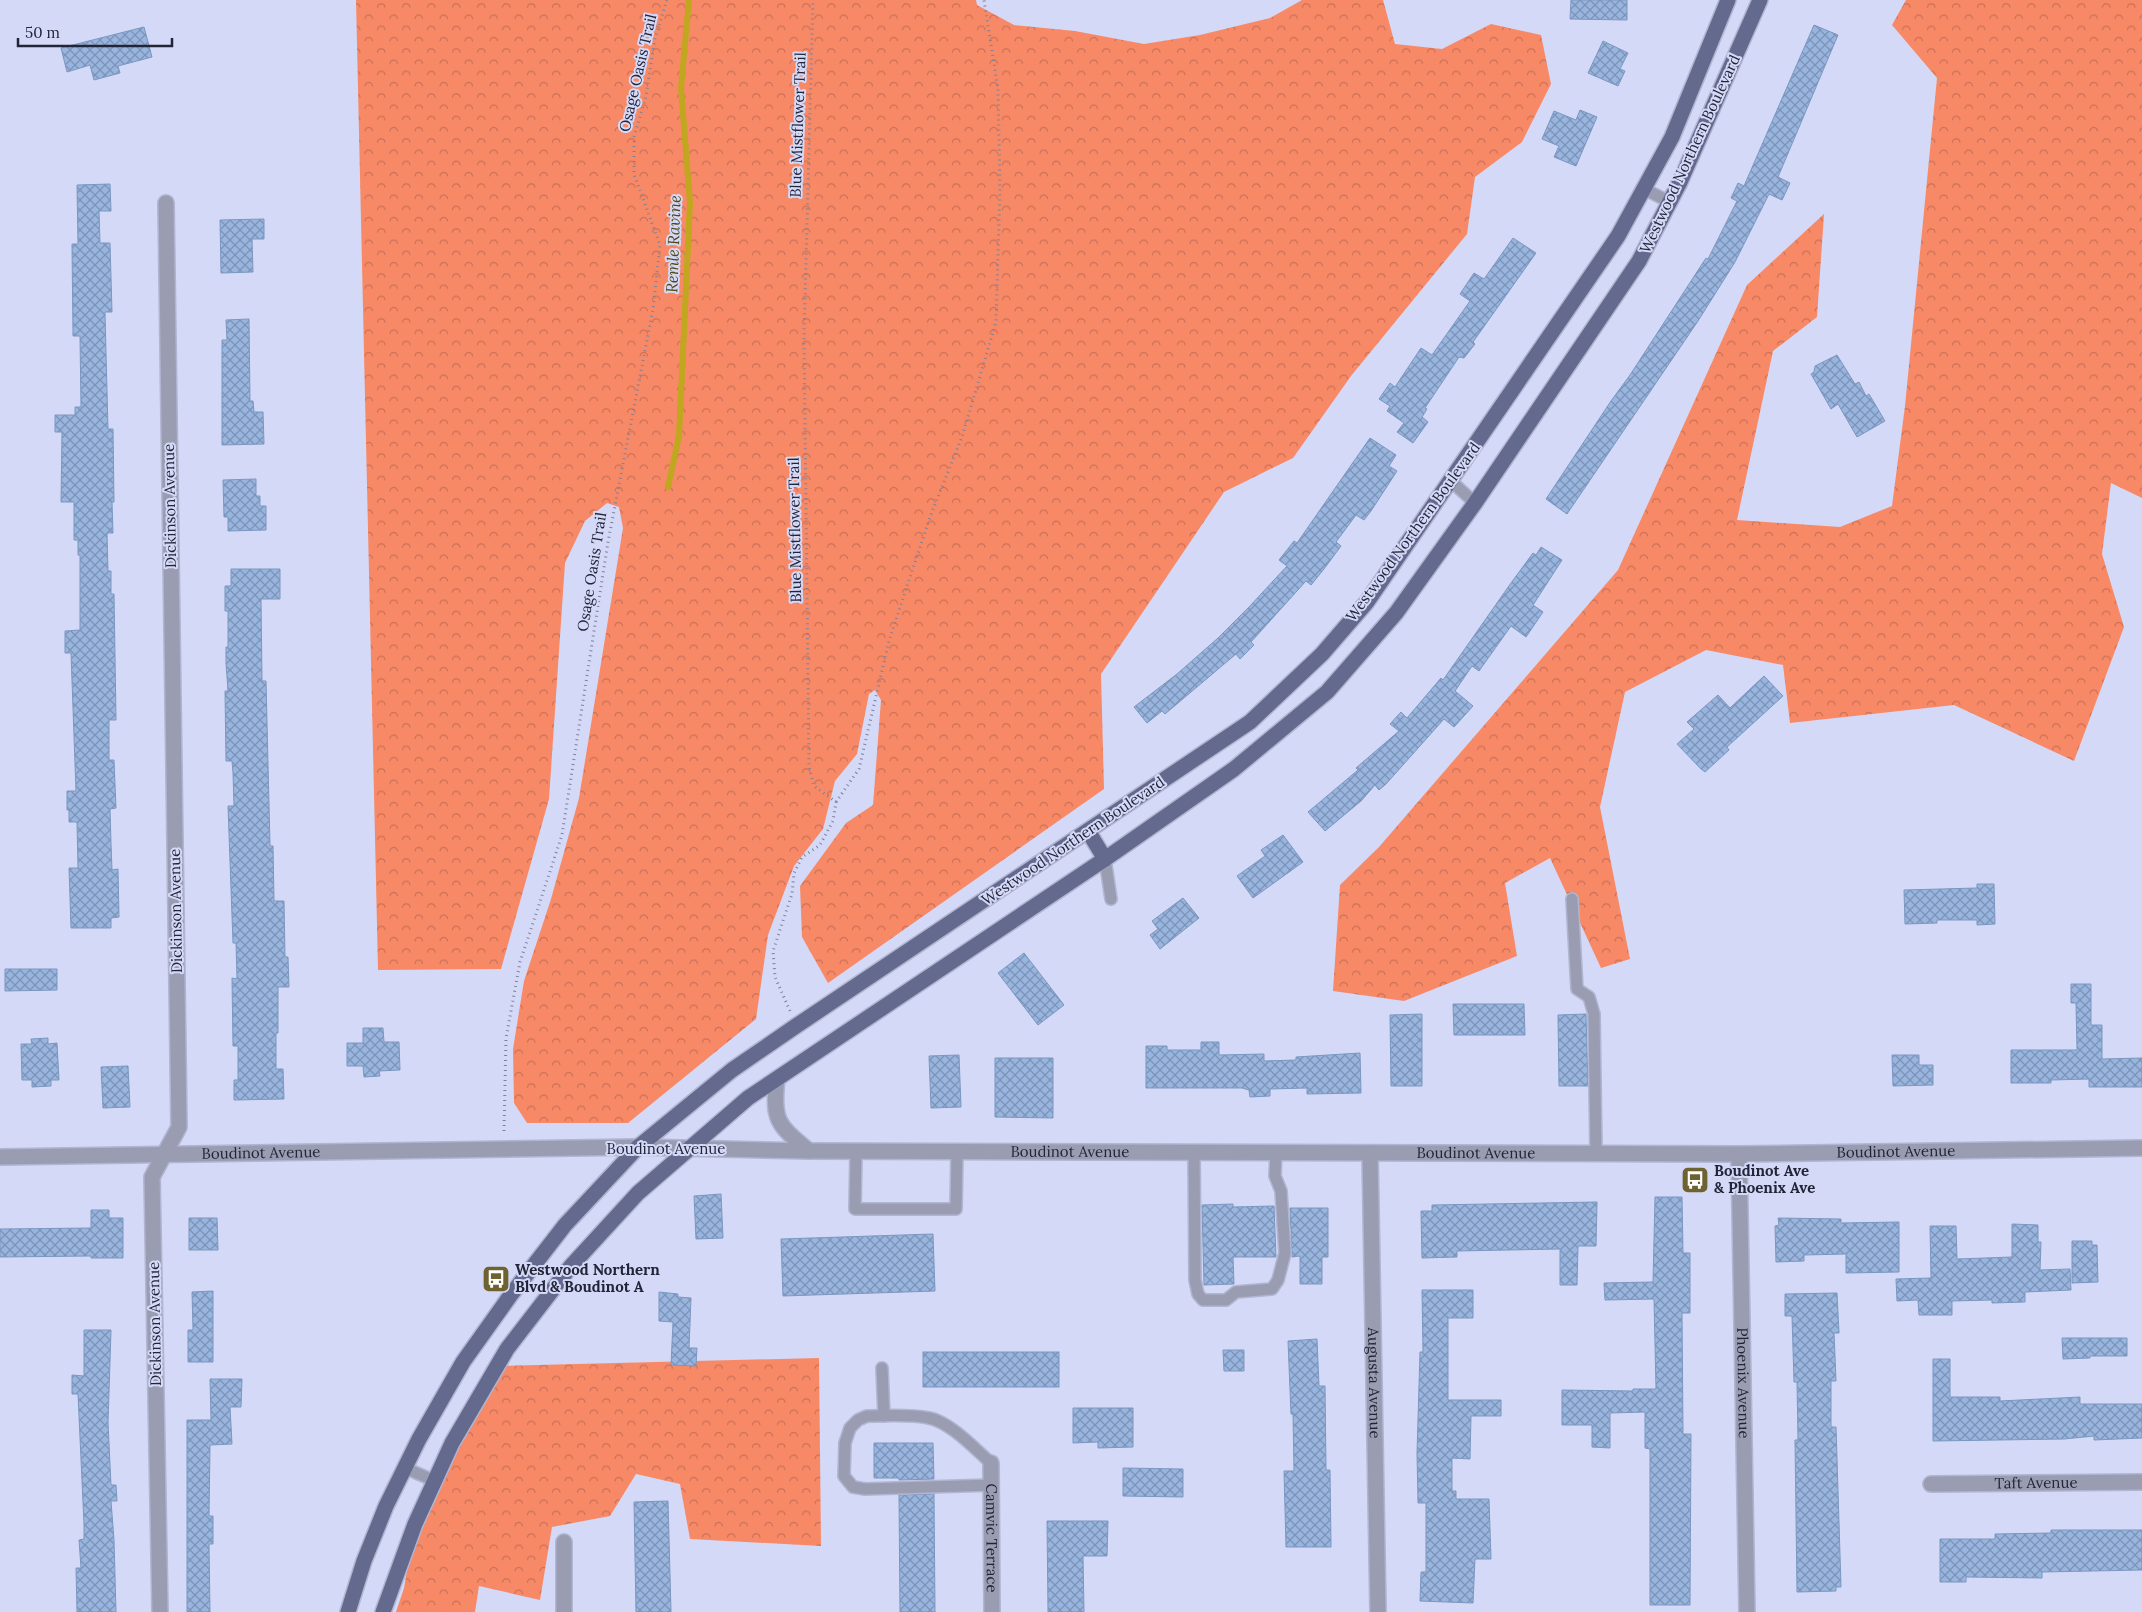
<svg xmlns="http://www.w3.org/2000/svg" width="2142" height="1612" font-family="Lora,serif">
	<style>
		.forest { fill: url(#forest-crowns) }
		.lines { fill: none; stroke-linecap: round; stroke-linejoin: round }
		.stream { stroke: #c0a71f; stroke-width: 6 }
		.building { fill: url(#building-cross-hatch); stroke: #7b97c0 }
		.service-casing { stroke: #b0b5d1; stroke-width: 14 }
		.minor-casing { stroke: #b0b5d1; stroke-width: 18 }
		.tertiary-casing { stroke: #b0b5d1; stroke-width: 18 }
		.primary-casing { stroke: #b0b5d1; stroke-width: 18 }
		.path { stroke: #7d8199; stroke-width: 3; stroke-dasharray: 1 4; stroke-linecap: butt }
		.service { stroke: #9a9db2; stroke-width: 11 }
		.minor { stroke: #9a9db2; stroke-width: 15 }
		.tertiary { stroke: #9a9db2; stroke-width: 15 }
		.primary { stroke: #64698e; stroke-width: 15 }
		.labels { text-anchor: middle; stroke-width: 4; stroke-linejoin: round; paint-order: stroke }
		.street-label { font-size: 15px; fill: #222437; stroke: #d4d9f7 }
		.poi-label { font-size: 15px; font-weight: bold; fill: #222437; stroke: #d4d9f7; text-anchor: start }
		.water-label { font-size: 16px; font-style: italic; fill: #524815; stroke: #d4d9f7 }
	</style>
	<defs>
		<pattern id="forest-crowns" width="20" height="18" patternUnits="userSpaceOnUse" patternTransform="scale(1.25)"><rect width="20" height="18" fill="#f88967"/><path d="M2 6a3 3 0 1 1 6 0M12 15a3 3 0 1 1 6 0" fill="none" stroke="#c87056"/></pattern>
		<pattern id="building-cross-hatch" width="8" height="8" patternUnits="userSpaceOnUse" patternTransform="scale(1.25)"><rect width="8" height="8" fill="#98b5df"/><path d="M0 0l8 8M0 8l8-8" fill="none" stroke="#7c93b6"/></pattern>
	</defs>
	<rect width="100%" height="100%" fill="#d4d9f7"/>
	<g class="forest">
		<polygon points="356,0 976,0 977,5 1014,25 1075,31 1144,44 1200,35 1270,18 1302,0 1383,0 1395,44 1442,49 1491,24 1541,35 1551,84 1522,142 1475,177 1467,234 1351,376 1293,458 1224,492 1101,674 1104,789 828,983 802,937 800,886 846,823 873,805 881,700 875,690 869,694 857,754 835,781 823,829 794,866 768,935 756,1019 628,1123 527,1123 514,1103 513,1049 524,981 551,899 579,798 623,528 619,507 607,503 585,521 565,563 549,799 501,969 378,970"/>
		<polygon points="1906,0 2142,0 2142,498 2111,483 2102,554 2124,627 2074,761 1954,705 1790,723 1783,665 1706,650 1625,692 1600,807 1630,959 1601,968 1550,858 1505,883 1517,956 1404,1001 1333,991 1340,885 1379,847 1618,570 1747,285 1824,214 1817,317 1773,351 1737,520 1840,527 1892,506 1905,406 1937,78 1892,25"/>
		<polygon points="819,1358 821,1546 690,1539 680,1484 636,1474 610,1516 552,1527 540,1600 479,1586 475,1612 396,1612 404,1588 415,1524 497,1366"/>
	</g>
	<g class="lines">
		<polyline class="stream" points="668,487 679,436 690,203 681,88 689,0"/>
	</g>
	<g class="building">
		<polygon points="1571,0 1627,0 1627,20 1570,19"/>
		<polygon points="1814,25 1838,35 1778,177 1790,183 1782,200 1769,194 1735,262 1698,321 1567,514 1546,499 1611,401 1630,375 1706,258 1708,259 1737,201 1731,198 1738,183 1744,186"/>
		<polygon points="144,27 152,57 118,66 120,73 94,80 90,65 67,72 61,48"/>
		<polygon points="1603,41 1628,53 1620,69 1625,71 1618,86 1588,73"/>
		<polygon points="1580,110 1597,117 1576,166 1554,157 1559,146 1542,139 1554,111 1576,120"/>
		<polygon points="110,184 111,211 99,211 100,243 110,243 112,312 105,312 106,353 108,429 113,429 114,502 112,502 113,533 107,533 108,571 111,571 111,594 114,594 116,720 109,720 109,760 114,760 116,808 110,809 111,844 112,870 118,869 119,917 111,918 111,928 71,928 69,868 78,868 77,822 69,822 69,810 67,810 67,791 76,791 71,653 65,653 65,631 80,630 80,555 78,555 78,540 74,540 74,502 61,502 62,432 55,432 55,415 75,415 75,407 81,407 80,336 73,336 72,244 78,244 77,185"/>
		<polygon points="264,219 264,239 252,239 253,272 221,273 220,220"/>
		<polygon points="1513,238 1536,253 1473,342 1475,344 1464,358 1459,357 1425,408 1427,409 1422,417 1428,422 1413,443 1397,432 1404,423 1387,411 1390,406 1379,399 1390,383 1395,387 1421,348 1432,355 1470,301 1460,294 1474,273 1484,279"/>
		<polygon points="249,319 250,401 253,401 254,412 263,412 264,444 222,445 222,340 227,340 226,320"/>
		<polygon points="1837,355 1855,384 1859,382 1866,396 1869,394 1885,421 1857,437 1838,404 1831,409 1811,374 1814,372 1815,366"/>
		<polygon points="1370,438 1396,455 1389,466 1397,471 1371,511 1364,520 1356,515 1336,542 1341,546 1324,569 1311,585 1306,581 1251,642 1254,645 1240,659 1236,654 1165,714 1162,711 1147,723 1134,707 1177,674 1218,638 1249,607 1287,566 1279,560 1294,541 1297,543"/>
		<polygon points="256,479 256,496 260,496 260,506 266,506 266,530 228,531 228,517 224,517 223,480"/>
		<polygon points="1541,547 1562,560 1533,605 1543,612 1526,637 1511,626 1479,671 1472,666 1455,691 1473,706 1454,727 1444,719 1386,784 1379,790 1375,785 1361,801 1325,831 1308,812 1358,770 1356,768 1399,731 1390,724 1401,712 1407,718 1441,678 1443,680 1511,583 1533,553 1536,555"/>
		<polygon points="231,569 280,569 280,599 261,599 262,681 266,681 270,846 273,846 274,901 284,901 285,957 288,957 289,987 278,987 278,1033 276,1033 276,1069 283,1069 284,1099 234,1100 234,1080 238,1080 238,1046 233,1046 232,978 237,979 236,943 233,943 228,806 234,806 233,773 232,761 226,761 225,691 228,691 226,663 226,647 228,647 228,611 225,611 225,586 231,586"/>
		<polygon points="1764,676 1783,696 1727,747 1729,750 1705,772 1701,769 1677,744 1694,729 1687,722 1718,695 1730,708"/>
		<polygon points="1283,835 1303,862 1253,898 1237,876 1265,856 1261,850"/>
		<polygon points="1977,884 1994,884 1995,924 1977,925 1977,920 1937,920 1937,923 1905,924 1904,890 1977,888"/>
		<polygon points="1183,898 1199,918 1160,949 1150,935 1158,929 1152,921"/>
		<polygon points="1024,953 1064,1005 1038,1025 998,973"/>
		<polygon points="5,969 57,969 57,990 5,991"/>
		<polygon points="2071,984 2091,984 2091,1025 2102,1025 2102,1059 2142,1058 2142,1087 2089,1087 2089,1079 2051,1080 2051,1083 2011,1083 2011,1050 2077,1050 2076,1003 2071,1003"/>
		<polygon points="1453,1004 1524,1004 1525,1035 1454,1035"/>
		<polygon points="1422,1014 1422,1086 1391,1086 1390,1015"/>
		<polygon points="1586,1014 1588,1086 1559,1086 1558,1015"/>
		<polygon points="363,1028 383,1028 384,1042 399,1042 400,1070 379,1071 380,1076 364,1077 363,1066 347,1066 347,1043 363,1043"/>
		<polygon points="48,1038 48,1044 57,1043 59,1080 51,1080 51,1086 32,1087 32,1080 22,1080 21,1044 32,1044 31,1039"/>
		<polygon points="1201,1042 1219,1042 1219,1055 1264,1054 1264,1061 1296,1060 1296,1057 1360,1053 1361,1093 1307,1094 1307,1088 1270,1089 1270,1096 1250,1097 1249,1090 1242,1088 1146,1088 1146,1046 1167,1046 1167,1050 1201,1050"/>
		<polygon points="959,1055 961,1107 931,1108 929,1056"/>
		<polygon points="1892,1055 1919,1055 1919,1065 1933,1065 1933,1085 1893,1086"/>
		<polygon points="995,1058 1053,1058 1053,1118 995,1117"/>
		<polygon points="128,1066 130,1107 103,1108 101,1067"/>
		<polygon points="721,1194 723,1238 696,1239 694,1196"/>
		<polygon points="1655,1197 1682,1197 1683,1253 1690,1253 1690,1313 1682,1313 1683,1434 1691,1434 1690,1605 1650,1605 1650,1449 1645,1448 1645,1412 1610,1413 1610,1448 1592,1447 1592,1425 1562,1425 1562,1390 1633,1391 1633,1389 1656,1389 1654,1299 1605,1300 1604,1283 1653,1282"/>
		<polygon points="1597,1202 1596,1246 1578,1246 1577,1285 1560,1285 1560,1249 1457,1251 1457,1257 1422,1258 1421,1211 1432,1211 1432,1205"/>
		<polygon points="1233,1204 1233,1207 1274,1206 1276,1257 1233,1257 1234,1284 1204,1285 1202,1205"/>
		<polygon points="1290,1208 1328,1208 1328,1257 1322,1257 1322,1284 1300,1284 1300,1256 1292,1257"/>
		<polygon points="91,1210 109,1210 109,1218 123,1218 123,1258 91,1258 91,1256 0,1257 0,1229 91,1228"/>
		<polygon points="189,1218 217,1218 218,1250 189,1250"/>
		<polygon points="1778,1218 1841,1219 1841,1223 1899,1222 1899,1272 1846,1273 1846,1254 1804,1255 1804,1261 1776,1262 1775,1226 1779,1225"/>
		<polygon points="2012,1224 2038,1225 2038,1242 2041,1242 2040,1270 2070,1269 2071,1290 2025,1292 2025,1302 1992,1303 1992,1300 1952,1301 1952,1315 1919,1315 1918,1300 1897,1301 1896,1279 1931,1278 1930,1226 1956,1226 1957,1259 2012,1257"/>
		<polygon points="933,1234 935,1291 783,1296 781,1239"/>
		<polygon points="2072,1241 2092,1241 2092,1245 2097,1245 2098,1282 2072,1283"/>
		<polygon points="1422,1290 1473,1290 1473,1318 1448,1318 1448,1400 1501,1400 1501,1416 1471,1416 1470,1459 1452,1458 1452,1491 1456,1491 1456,1499 1489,1499 1491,1559 1475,1559 1473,1603 1420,1601 1421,1572 1426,1572 1426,1503 1418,1503 1417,1453 1420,1352 1423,1352"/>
		<polygon points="213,1291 213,1362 188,1362 188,1330 193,1330 192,1292"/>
		<polygon points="659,1292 678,1294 678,1297 691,1298 689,1348 697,1348 696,1366 671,1365 673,1322 659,1321"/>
		<polygon points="1837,1293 1839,1333 1834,1333 1836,1381 1831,1381 1831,1427 1836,1427 1841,1587 1836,1587 1836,1591 1797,1592 1795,1440 1798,1440 1797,1382 1794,1382 1792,1316 1785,1316 1785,1294"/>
		<polygon points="84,1330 111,1330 108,1423 111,1485 116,1485 117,1501 111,1501 114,1540 116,1612 77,1612 76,1568 81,1568 79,1540 84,1539 84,1524 78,1394 72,1394 72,1375 84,1376"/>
		<polygon points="2062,1338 2127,1338 2127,1356 2090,1356 2090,1358 2063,1359"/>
		<polygon points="1317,1339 1319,1386 1325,1386 1326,1470 1330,1470 1331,1547 1286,1547 1284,1471 1294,1471 1293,1414 1291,1414 1288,1341"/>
		<polygon points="1223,1350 1244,1350 1244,1371 1224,1371"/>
		<rect x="923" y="1352" width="136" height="35"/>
		<polygon points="1933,1359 1950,1359 1950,1397 2000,1397 2000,1401 2080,1397 2080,1404 2142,1404 2142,1438 2094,1440 2094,1436 2064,1439 1933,1441"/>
		<polygon points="210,1379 242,1379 241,1407 230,1407 232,1444 210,1445 209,1516 213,1516 213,1544 209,1544 210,1612 187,1612 187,1420 211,1420"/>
		<polygon points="1073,1408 1133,1408 1133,1447 1098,1448 1098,1442 1073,1443"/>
		<polygon points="874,1443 933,1443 934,1479 899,1480 899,1478 874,1478"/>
		<polygon points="1123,1468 1183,1469 1183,1497 1123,1496"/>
		<polygon points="934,1494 935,1612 900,1612 899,1495"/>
		<polygon points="668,1501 671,1612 636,1612 634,1502"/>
		<polygon points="1047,1521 1108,1521 1107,1556 1083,1556 1084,1612 1048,1612"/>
		<polygon points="2051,1530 2142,1530 2142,1570 2042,1572 2042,1578 1966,1577 1966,1582 1940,1582 1940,1539 1995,1539 1995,1534 2051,1533"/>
	</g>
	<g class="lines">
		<defs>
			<g id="service">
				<polyline points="1644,189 1670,202"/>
				<polyline points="1451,481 1475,503"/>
				<polyline points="1105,859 1111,899"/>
				<polyline points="1572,899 1577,989 1589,997 1594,1014 1596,1154"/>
				<polyline points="856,1151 855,1209 956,1209 957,1151"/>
				<polyline points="1194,1151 1195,1280 1198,1294 1203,1300 1226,1300 1236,1292 1272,1289 1278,1280 1285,1253 1281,1191 1275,1176 1276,1152"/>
				<polyline points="882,1368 884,1416"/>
				<path d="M 991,1463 C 975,1449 950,1422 929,1418 C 909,1414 887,1416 867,1416 L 858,1420 L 850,1428 L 845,1443 L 844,1476 L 853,1487 L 865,1489 L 992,1485"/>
				<polyline points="405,1468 435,1481"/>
			</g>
			<g id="minor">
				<path id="s1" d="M 1370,1153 L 1378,1612"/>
				<path id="s2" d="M 1739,1154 L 1747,1612"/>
				<path id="s3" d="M 0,1157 L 638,1147"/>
				<path id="s4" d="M 991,1463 L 992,1612"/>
				<path id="s5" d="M 1931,1484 L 2142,1482"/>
				<polyline points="160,1612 152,1177 179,1127 166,203"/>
				<polyline points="564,1612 564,1542"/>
			</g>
			<g id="tertiary">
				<path d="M 777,1079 C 772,1121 778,1125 809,1151"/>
				<path id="s6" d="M 638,1147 L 809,1151 L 1739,1154 L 2142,1148"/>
			</g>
			<g id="primary">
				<polyline points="1088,831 1105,859"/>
				<polyline points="348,1612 364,1561 386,1506 419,1439 463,1362 510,1296 565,1225 638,1147 732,1070 796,1026 1250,722 1322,654 1367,602 1618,236 1672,137 1728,0"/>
				<polyline points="383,1612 415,1524 452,1443 507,1349 571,1266 638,1193 748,1098 1105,859 1234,769 1327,692 1396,613 1475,503 1639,261 1680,182 1760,0"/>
			</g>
		</defs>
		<use href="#service" class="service-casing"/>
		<use href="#minor" class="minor-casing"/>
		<use href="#tertiary" class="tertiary-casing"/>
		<use href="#primary" class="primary-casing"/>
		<g class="path">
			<polyline points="836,802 859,769 889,641 930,517 962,437 996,322 1000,189 998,89 984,0"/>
			<polyline points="790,1011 775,977 773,951 792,894 794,873 802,857 820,845 833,821 836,802 814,786 809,766 804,336 813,0"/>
			<polyline points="504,1131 506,1038 520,962 562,835 608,542 653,309 660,245 634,174 634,137 646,96 655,38 667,0"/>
		</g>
		<use href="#service" class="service"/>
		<use href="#minor" class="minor"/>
		<use href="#tertiary" class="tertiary"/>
		<use href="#primary" class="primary"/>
	</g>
	<defs>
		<symbol id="bus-square" viewBox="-11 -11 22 22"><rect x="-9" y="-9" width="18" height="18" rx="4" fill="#6e6330" stroke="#d4d9f7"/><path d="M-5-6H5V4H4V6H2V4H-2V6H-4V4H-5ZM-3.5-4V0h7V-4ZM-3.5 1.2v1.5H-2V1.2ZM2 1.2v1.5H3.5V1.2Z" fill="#fff"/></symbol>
	</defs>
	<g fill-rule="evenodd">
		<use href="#bus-square" x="1679" y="1164" width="32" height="32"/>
		<use href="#bus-square" x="480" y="1263" width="32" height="32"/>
	</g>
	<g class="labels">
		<g class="street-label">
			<text transform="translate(638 73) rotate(-77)" y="5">Osage Oasis Trail</text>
			<text transform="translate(798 125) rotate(-88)" y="5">Blue Mistflower Trail</text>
			<text transform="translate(1690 154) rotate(-65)" y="5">Westwood Northern Boulevard</text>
			<text transform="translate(170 506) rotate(-91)" y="5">Dickinson Avenue</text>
			<text transform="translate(795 530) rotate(-91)" y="5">Blue Mistflower Trail</text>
			<text transform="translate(1413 532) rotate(-54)" y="5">Westwood Northern Boulevard</text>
			<text transform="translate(592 572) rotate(-81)" y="5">Osage Oasis Trail</text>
			<text transform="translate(1073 841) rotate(-34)" y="5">Westwood Northern Boulevard</text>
			<text transform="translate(176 911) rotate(-91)" y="5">Dickinson Avenue</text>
			<text x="666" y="1154">Boudinot Avenue</text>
			<text dy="5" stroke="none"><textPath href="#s6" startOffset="432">Boudinot Avenue</textPath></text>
			<text dy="5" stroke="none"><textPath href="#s6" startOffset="1258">Boudinot Avenue</textPath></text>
			<text dy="5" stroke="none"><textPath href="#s6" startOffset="838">Boudinot Avenue</textPath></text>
			<text dy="5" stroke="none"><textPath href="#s3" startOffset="261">Boudinot Avenue</textPath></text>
			<text transform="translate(155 1324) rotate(-91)" y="5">Dickinson Avenue</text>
			<text dy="5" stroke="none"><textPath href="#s1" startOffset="230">Augusta Avenue</textPath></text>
			<text dy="5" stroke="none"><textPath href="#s2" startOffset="229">Phoenix Avenue</textPath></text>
			<text dy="5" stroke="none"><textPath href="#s5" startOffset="105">Taft Avenue</textPath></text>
			<text dy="5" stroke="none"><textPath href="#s4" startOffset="75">Camvic Terrace</textPath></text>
		</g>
		<g class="poi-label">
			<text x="1714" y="1176">Boudinot Ave<tspan x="1714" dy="17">&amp; Phoenix Ave</tspan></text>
			<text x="515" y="1275">Westwood Northern<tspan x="515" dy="17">Blvd &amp; Boudinot A</tspan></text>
		</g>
		<g class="water-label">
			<text transform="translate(673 244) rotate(-88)" y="6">Remle Ravine</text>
		</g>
	</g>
	<path d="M18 38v8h154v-8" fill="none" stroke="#222437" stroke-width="2.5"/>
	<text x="25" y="38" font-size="15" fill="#222437" stroke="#d4d9f7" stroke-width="4" paint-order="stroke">50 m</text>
</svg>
